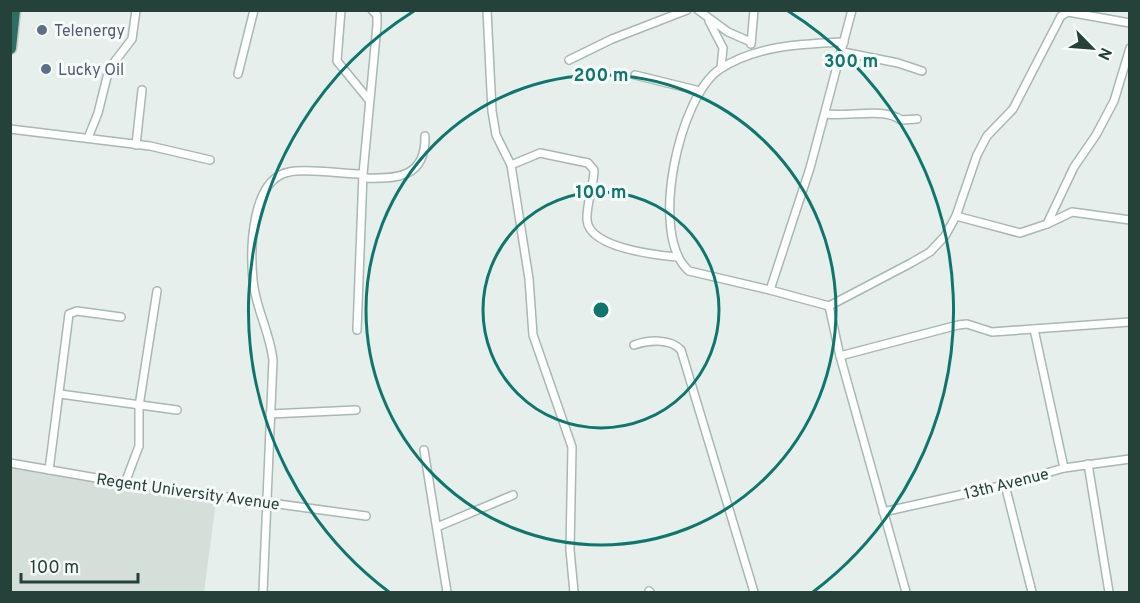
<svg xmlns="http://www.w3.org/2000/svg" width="1140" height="603" font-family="Overpass,sans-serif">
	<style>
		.built { fill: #d4dfda }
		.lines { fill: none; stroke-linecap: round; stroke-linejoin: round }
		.street-casing { stroke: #a8b8b2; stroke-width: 10 }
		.highway-casing { stroke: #c2cac8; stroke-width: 15 }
		.street { stroke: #fff; stroke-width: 7 }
		.highway { stroke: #2f6f62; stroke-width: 12 }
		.ring { fill: none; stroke: #0f766e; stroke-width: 3 }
		.service-dot { fill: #5c6f8a; stroke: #f7fbf9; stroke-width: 2 }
		.labels { text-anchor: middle; stroke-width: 6; stroke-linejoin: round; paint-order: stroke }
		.service-label { font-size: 16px; fill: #4e5e75; stroke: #f7fbf9; text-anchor: start }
		.street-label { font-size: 16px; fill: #24423a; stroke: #f7fbf9 }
		.centre { fill: #0f766e; stroke: #f7fbf9; stroke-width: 3 }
		.ring-label { font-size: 18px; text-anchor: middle; font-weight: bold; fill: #0f766e; stroke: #f7fbf9; stroke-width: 6; stroke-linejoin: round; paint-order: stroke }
	</style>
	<rect width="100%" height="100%" fill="#e6efeb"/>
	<polygon class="built" points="11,468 216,502 204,592 11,592"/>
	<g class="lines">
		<defs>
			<g id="street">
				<polyline points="341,10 337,61 369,100"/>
				<polyline points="487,10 492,111 496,135 511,165 529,279 533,335 572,447 570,550 574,592"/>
				<polyline points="698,10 728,32 751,42"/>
				<polyline points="852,10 810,168 770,290 829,306 911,263 930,252 945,236 956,216 977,155 987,136 1013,109 1061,16 1068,12 1130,23"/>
				<polyline points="709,21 723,48 721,68"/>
				<polyline points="751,44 754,10"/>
				<polyline points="843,52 898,63 922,71"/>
				<polyline points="569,60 612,39 687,10"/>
				<polyline points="238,74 254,10"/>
				<polyline points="635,75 700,91"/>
				<path d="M 826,114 C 849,117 885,107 901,120 L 917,119"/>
				<polyline points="10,129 150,146 210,160"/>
				<polyline points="88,138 98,113 109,69 132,39 136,10"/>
				<polyline points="136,145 142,90"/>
				<path d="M 511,165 L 540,153 L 588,163 L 594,170 C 594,186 586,204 587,220 C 589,248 656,255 677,257"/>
				<path d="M 363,178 C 397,179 426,178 425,136"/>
				<polyline points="956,216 1020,233 1047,224 1074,167 1096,135 1114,101 1130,48"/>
				<polyline points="1047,224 1072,212 1130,220"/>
				<path d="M 770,290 L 689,271 C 648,236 679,96 720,69 C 757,45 802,44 844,42"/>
				<polyline points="829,306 840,356 906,592"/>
				<polyline points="1034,329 1064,468"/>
				<polyline points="357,330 363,174 377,25 377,15 372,10"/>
				<path d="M 634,345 C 648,340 670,338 681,350 L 754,592"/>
				<polyline points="840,356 958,325 967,324 992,332 1130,322"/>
				<polyline points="60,394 177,410"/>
				<polyline points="270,414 356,410"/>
				<polyline points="424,450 447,592"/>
				<polyline points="10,463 125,483 366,516"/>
				<polyline points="1088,464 1109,592"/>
				<polyline points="49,470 69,314 77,311 121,317"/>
				<polyline points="125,483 139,446 139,406 157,291"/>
				<polyline points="1005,485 1032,592"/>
				<polyline points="883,512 1005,485 1064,468 1130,459"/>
				<polyline points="437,527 513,495"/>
				<polyline points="649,591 650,592"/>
				<path d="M 263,592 L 273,360 C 270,332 255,307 253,280 C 250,250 251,179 289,172 C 307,168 343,174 363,174"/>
			</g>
			<polyline id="highway" points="10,48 14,10"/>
		</defs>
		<use href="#street" class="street-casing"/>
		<use href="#highway" class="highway-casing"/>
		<use href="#street" class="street"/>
		<use href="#highway" class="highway"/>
	</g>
	<g class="ring">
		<circle cx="601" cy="310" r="118"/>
		<circle cx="601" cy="310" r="235"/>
		<path d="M389 592A353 353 0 0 1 414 11M788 11A353 353 0 0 1 813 592"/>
	</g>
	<g class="service-dot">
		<circle cx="42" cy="30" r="6"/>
		<circle cx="46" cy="69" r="6"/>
	</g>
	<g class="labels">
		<g class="service-label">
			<text x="54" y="36">Telenergy</text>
			<text x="58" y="75">Lucky Oil</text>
		</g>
		<g class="street-label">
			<text transform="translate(1006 483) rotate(-14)" y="6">13th Avenue</text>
			<text transform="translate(188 491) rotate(8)" y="6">Regent University Avenue</text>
		</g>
	</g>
	<circle cx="601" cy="310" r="9" class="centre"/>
	<g class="ring-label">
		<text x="851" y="67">300 m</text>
		<text x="601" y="81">200 m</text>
		<text x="601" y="198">100 m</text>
	</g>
	<rect width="1140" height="603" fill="none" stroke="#24423a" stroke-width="24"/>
	<g transform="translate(1092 48) rotate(115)" stroke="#f7fbf9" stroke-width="4.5" paint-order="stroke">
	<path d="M0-4.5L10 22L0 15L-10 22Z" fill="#24423a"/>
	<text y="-9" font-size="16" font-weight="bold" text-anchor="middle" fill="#24423a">N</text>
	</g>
	<path d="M21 573v9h117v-9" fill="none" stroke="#24423a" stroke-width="3"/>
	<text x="30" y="573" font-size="18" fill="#24423a" stroke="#f7fbf9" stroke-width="4.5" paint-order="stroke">100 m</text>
</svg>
